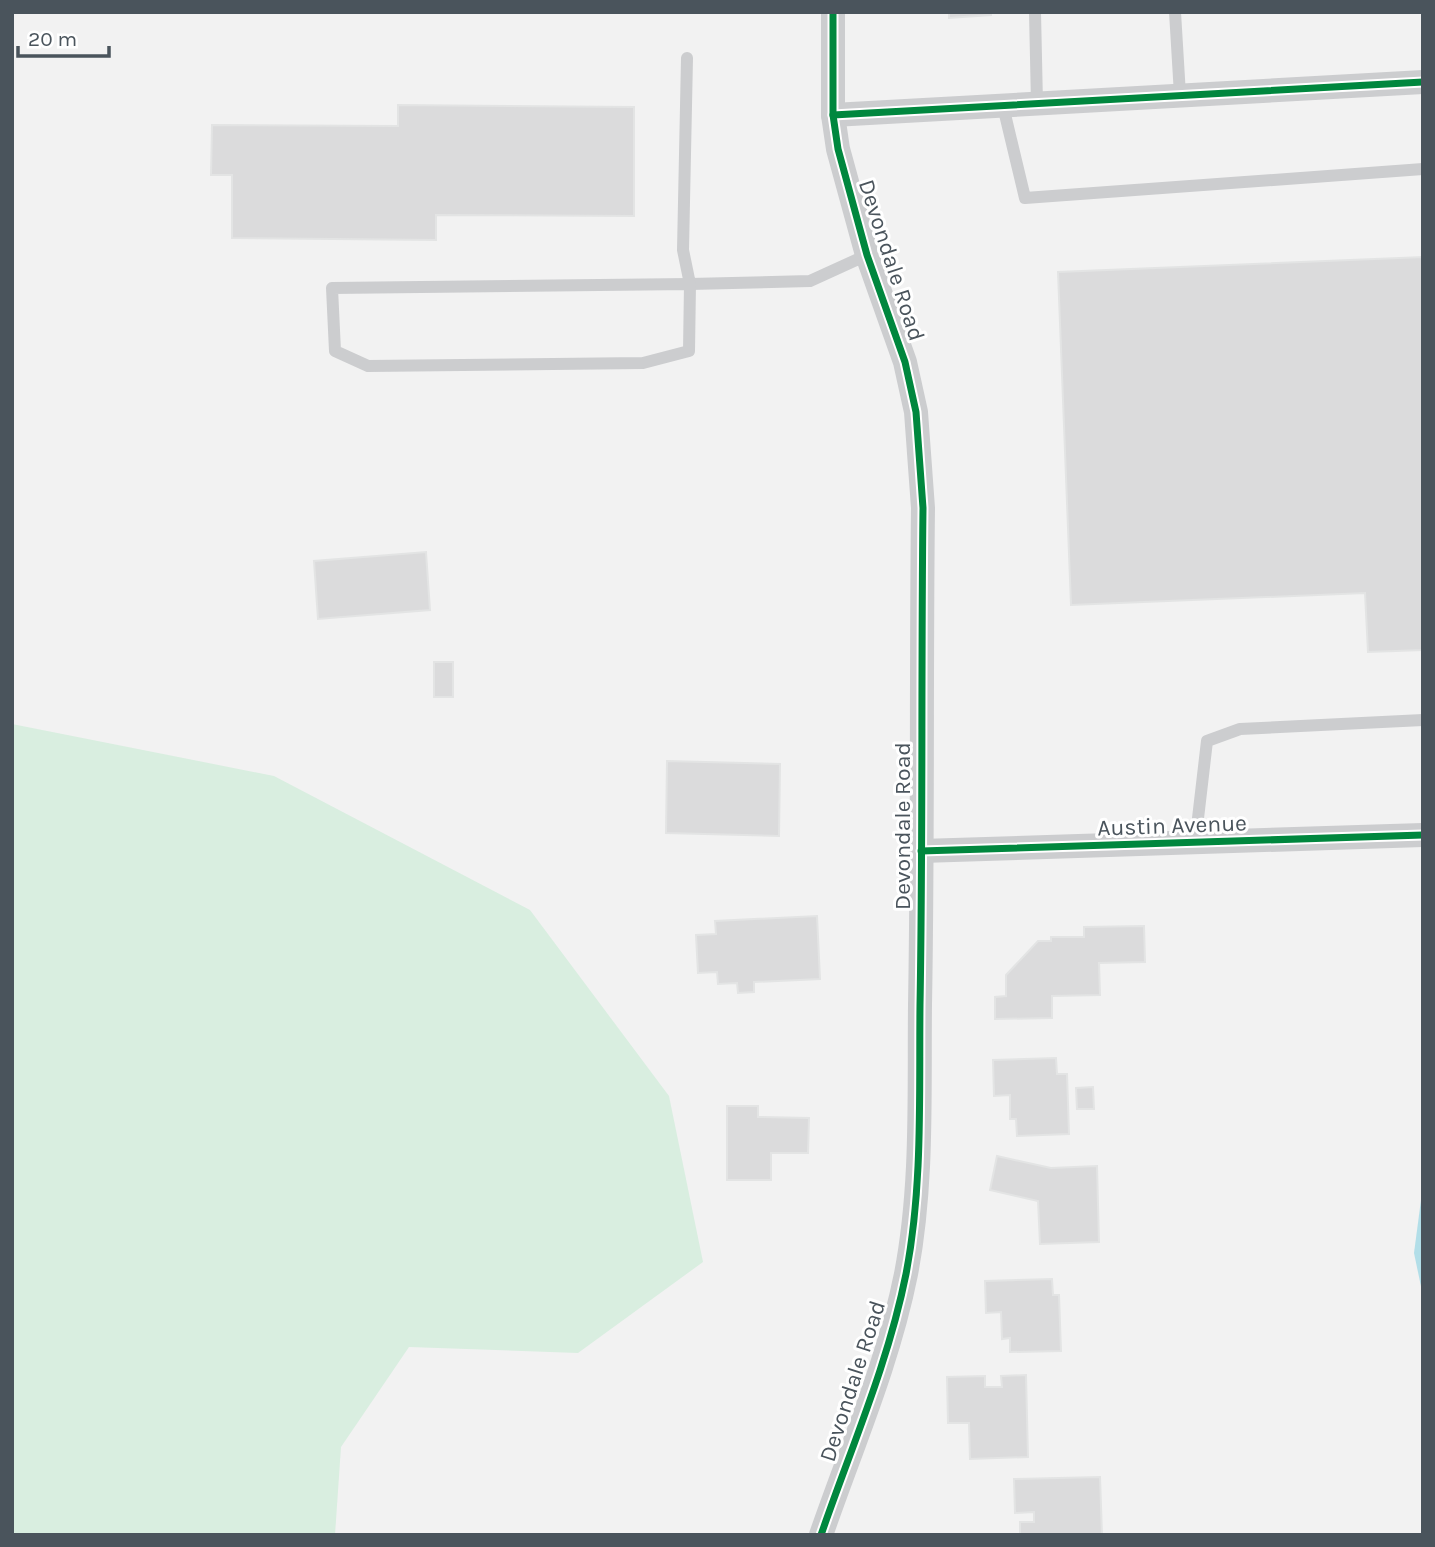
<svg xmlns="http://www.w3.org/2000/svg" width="1435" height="1547" font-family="Karla,sans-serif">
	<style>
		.green { fill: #d9eee0 }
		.water { fill: #b2dee8 }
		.building { fill: #dbdbdc; stroke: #e3e4e4; stroke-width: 2 }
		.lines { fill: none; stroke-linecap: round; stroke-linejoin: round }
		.service { stroke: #cccdcf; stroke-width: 12 }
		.minor { stroke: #cccdcf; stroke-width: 24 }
		.cycleway-casing { stroke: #fff; stroke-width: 11 }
		.cycleway { stroke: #00873e; stroke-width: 7 }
		.labels { text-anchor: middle; stroke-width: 6; stroke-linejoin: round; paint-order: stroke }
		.street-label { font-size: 23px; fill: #4a545c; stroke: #fff }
	</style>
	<rect width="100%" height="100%" fill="#f2f2f2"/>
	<polygon class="green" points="12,724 274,776 530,910 669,1096 703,1262 578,1353 409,1347 341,1447 335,1535 12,1535"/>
	<polygon class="water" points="1423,1185 1423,1296 1414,1253"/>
	<g class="building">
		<polygon points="949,12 991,12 991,15 949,18"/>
		<polygon points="398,105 634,107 634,216 436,215 436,240 232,238 232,175 211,175 212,125 398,126"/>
		<polygon points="1423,257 1423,650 1368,652 1365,593 1071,605 1058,272"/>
		<polygon points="426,552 430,610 318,619 314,561"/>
		<rect x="434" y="662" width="19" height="35"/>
		<polygon points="667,761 780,764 779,836 666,833"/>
		<polygon points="817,916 820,979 754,982 754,992 738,993 737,983 718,984 717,972 698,973 696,935 716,934 715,921"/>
		<polygon points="1144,926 1145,962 1099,963 1100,995 1052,996 1052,1018 995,1019 995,997 1006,996 1006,975 1038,941 1051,941 1051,937 1084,937 1084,927"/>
		<polygon points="1056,1058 1057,1074 1067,1074 1069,1134 1017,1136 1016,1119 1010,1119 1010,1095 994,1096 993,1060"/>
		<polygon points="1093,1087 1094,1109 1077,1109 1076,1088"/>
		<polygon points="727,1106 758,1106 758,1117 809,1118 808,1153 771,1153 771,1180 727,1180"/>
		<polygon points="997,1156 1051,1168 1097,1166 1099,1242 1040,1244 1038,1201 990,1190"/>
		<polygon points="1052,1279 1053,1295 1059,1295 1061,1351 1010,1352 1010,1338 1002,1339 1001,1312 986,1313 985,1281"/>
		<polygon points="1026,1375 1028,1457 970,1459 969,1423 948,1423 947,1377 985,1376 985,1387 1002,1387 1001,1376"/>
		<polygon points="1100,1477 1102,1535 1020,1535 1020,1522 1034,1522 1034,1512 1015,1513 1014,1479"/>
	</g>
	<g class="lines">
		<g class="service">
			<polyline points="1035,12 1037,104"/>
			<polyline points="1175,12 1180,95"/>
			<polyline points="687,58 683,250 690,284 810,281 867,255"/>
			<polyline points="1003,106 1025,198 1423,169"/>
			<polygon points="690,284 689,351 643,363 368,366 335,351 332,288"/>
			<polyline points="1195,844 1207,741 1240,729 1423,720"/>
		</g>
		<g class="minor">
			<polyline points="833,115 1423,82"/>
			<polyline points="921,851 1423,835"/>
			<path d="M 821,1535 C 851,1448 888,1364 906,1274 C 923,1186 919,1094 920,1005 C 923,839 921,674 923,508 L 916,412 L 905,362 L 867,255 L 838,149 L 833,115 L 833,12"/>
		</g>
		<defs>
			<g id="cycleway">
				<polyline points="833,115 1423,82"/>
				<polyline points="921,851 1423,835"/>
				<path d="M 821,1535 C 851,1448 888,1364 906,1274 C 923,1186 919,1094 920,1005 C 923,839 921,674 923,508 L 916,412 L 905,362 L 867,255 L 838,149 L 833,115 L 833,12"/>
			</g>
		</defs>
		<use href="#cycleway" class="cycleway-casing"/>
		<use href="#cycleway" class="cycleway"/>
	</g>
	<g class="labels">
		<g class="street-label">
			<text transform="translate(892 260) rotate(72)" y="8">Devondale Road</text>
			<text transform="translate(1172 825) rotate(-2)" y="8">Austin Avenue</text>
			<text transform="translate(902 826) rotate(-90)" y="8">Devondale Road</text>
			<text transform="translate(852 1381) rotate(-72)" y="8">Devondale Road</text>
		</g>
	</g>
	<rect width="1435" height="1547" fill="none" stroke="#4a545c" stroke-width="28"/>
	<path d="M18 46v10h91v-10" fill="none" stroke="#4a545c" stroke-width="3.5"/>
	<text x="28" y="46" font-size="21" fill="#4a545c" stroke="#ffffff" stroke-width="5" paint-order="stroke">20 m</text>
</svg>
